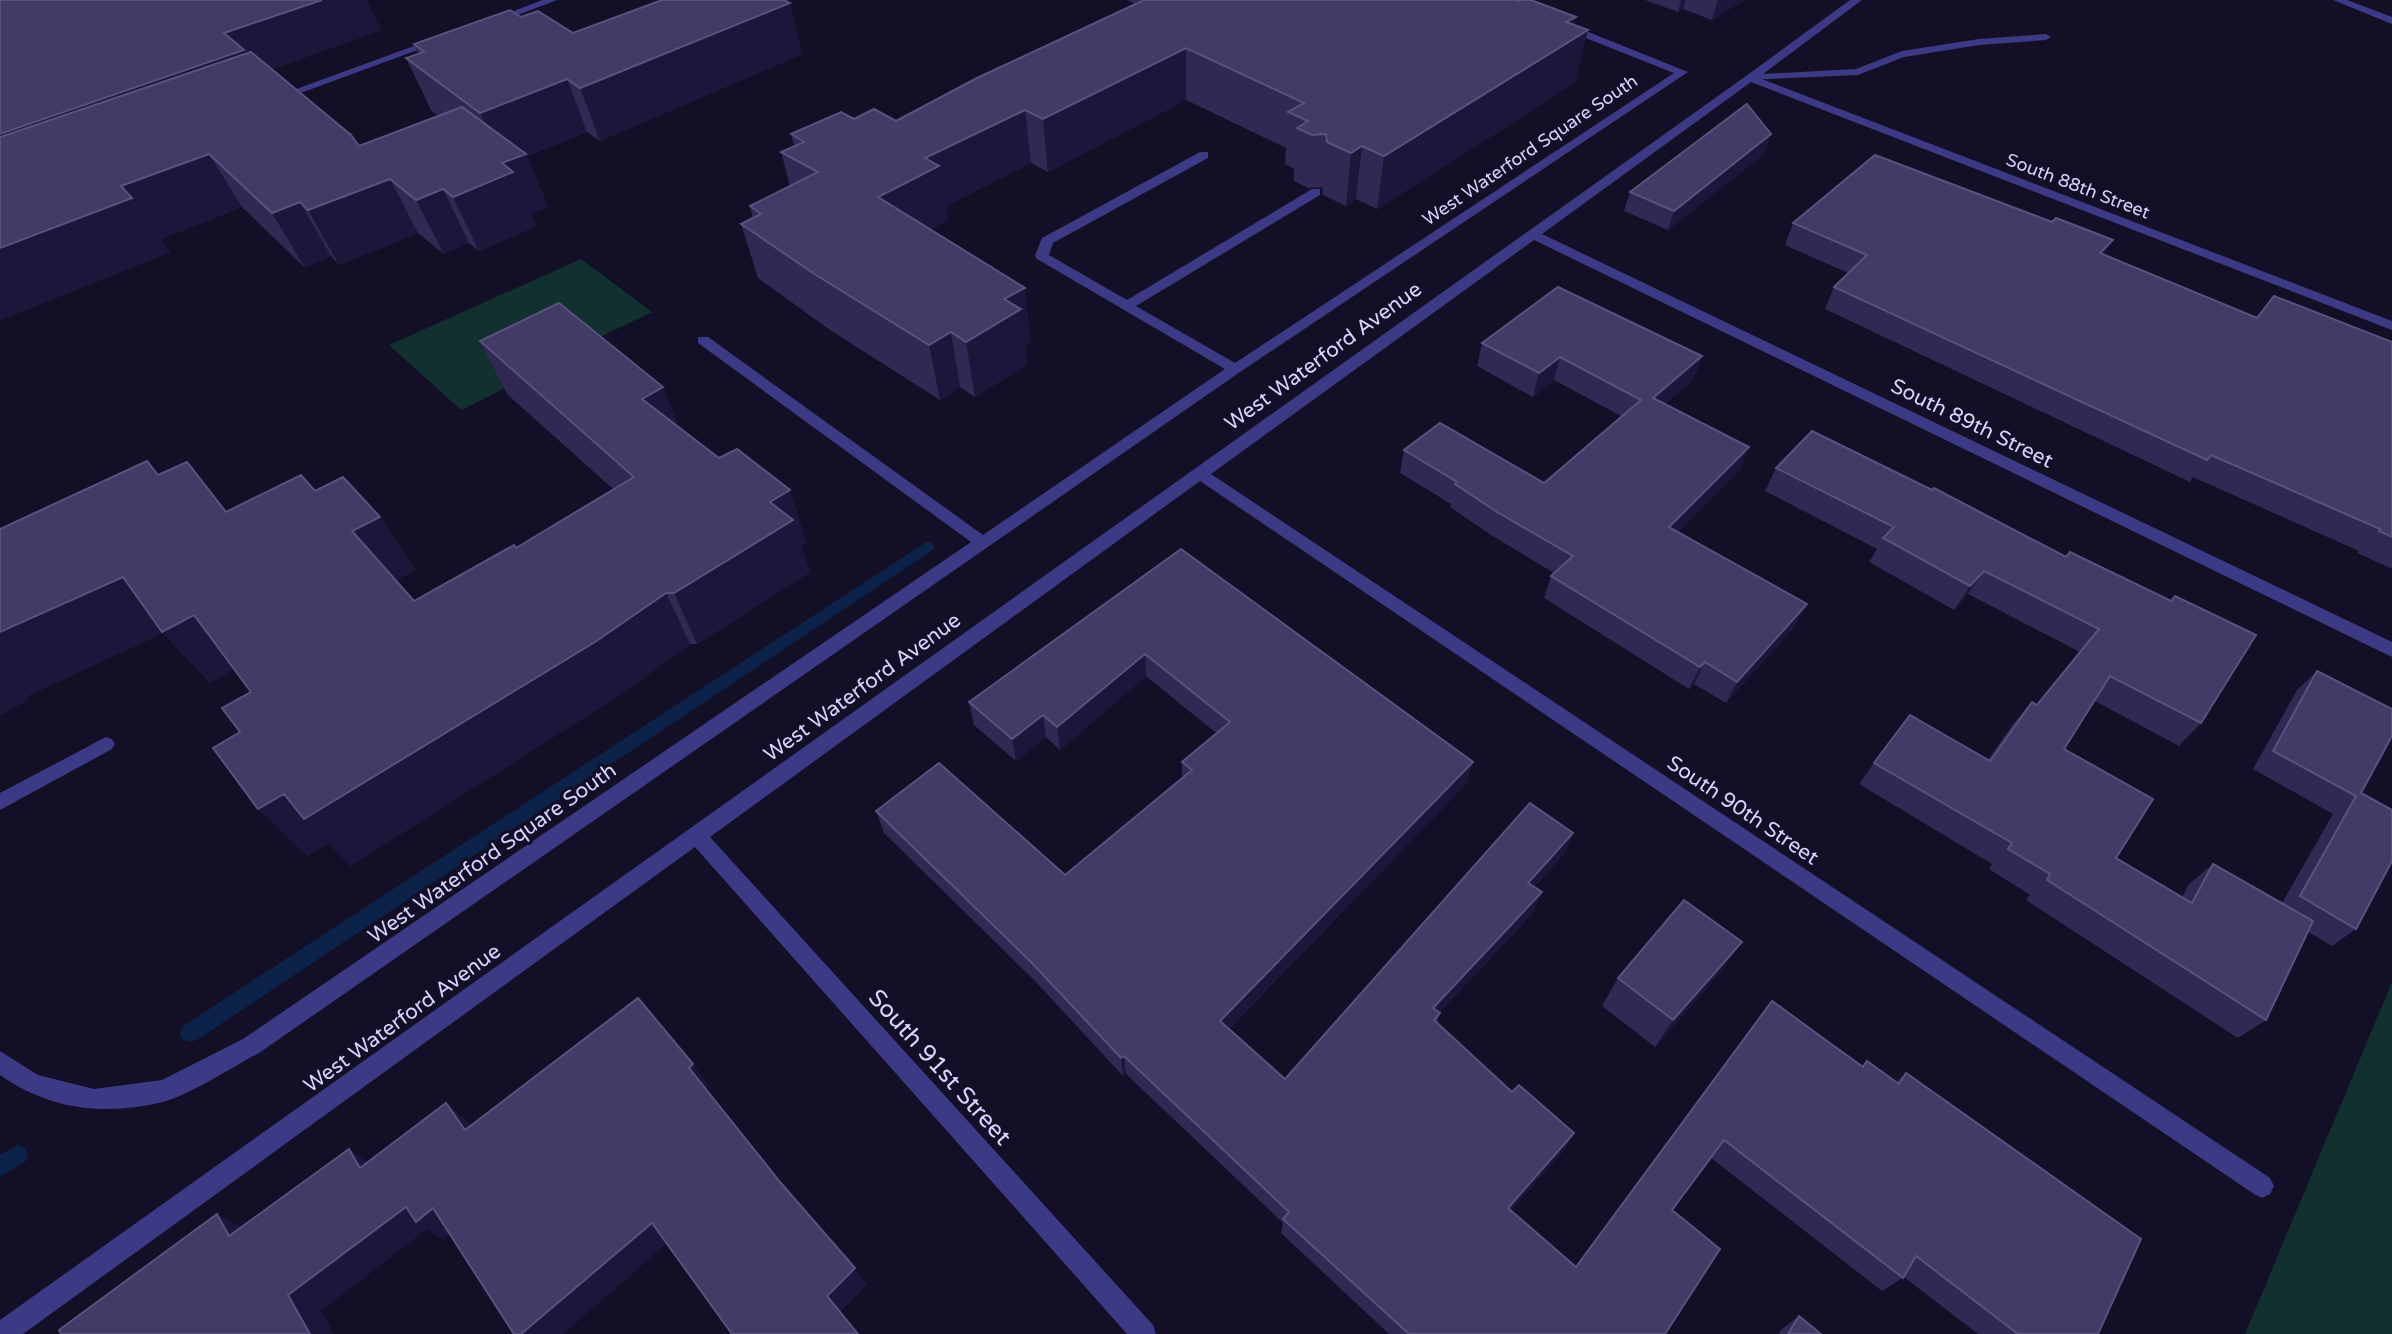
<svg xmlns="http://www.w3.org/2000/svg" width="2392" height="1334" font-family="'Varela Round',sans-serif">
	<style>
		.green { fill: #12302f }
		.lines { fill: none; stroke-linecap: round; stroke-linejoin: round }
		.stream { fill: #0c2248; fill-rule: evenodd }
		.lane { fill: #3d3a85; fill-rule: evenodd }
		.street { fill: #3d3a85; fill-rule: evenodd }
		.wall { fill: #312854 }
		.shaded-wall { fill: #1d163a }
		.building { fill: #433a66; stroke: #5a527e; stroke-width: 2 }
		.labels { text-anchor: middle; stroke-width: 7; stroke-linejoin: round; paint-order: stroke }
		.far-street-label { font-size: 18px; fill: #d9d4ff; stroke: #130f26 }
		.street-label { font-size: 21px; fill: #d9d4ff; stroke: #130f26 }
		.near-street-label { font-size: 24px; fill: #d9d4ff; stroke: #130f26 }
	</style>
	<rect width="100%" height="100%" fill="#130f26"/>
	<g class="green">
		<polygon points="581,259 652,312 536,368 539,371 461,410 389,345"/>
		<polygon points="2392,982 2392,1334 2245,1334"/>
	</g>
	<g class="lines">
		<g class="stream">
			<polygon points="928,541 935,546 933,550 197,1040 190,1042 183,1040 180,1033 183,1026"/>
			<polygon points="18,1145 25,1148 28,1155 25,1162 0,1177 0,1155"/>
		</g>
		<g class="lane">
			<polygon points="542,0 557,0 497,23 488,21"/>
			<polygon points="1850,0 1862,0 1763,74 1856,69 1902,51 1979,39 2046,34 2051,37 2046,40 1979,45 1904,57 1858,75 1746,80 1746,76"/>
			<polygon points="2333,0 2347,0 2392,17 2392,24"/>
			<path d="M 1563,25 L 1571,25 L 1688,72 L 1240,372 L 259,1053 C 234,1066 188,1096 163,1102 C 103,1116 50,1110 0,1075 L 0,1051 L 38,1075 L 94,1089 L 162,1080 L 243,1039 L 971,542 L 698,343 L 698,337 L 708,337 L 983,535 L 1225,369 L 1037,259 L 1035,256 L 1042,238 L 1200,152 L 1208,152 L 1208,158 L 1053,243 L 1049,255 L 1127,300 L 1312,189 L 1320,189 L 1320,195 L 1136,306 L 1235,363 L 1674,73 L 1563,29 Z"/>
			<polygon points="433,39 442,41 279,101 269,99"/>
			<polygon points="106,737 112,739 115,744 112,749 0,810 0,793"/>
		</g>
		<polygon class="street" points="1746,76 1754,76 2392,321 2392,330 1751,82 1542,234 2392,642 2392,657 1534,240 1211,474 2270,1178 2274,1186 2270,1194 2262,1198 2254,1194 1200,481 710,837 1153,1325 1156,1334 1127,1334 695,847 23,1334 0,1334 0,1320"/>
	</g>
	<g class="wall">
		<polygon points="0,0 381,30 272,69 359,146 438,116 431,110 406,58 418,54 414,44 521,17 573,33 790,3 802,54 600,141 587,132 527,156 548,207 531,214 536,226 479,251 469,243 444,254 418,233 339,265 331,256 305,268 242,207 161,239 170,252 0,320"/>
		<polygon points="1127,0 1516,0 1576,17 1574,25 1576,82 1377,209 1356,199 1346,206 1323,195 1322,187 1308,188 1294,181 1294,169 1285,164 1286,148 1186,100 1048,172 1031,163 946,206 948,220 930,229 1031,342 1025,346 1027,364 975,397 960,387 940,400 830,330 758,278 741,224 753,218 750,206 790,186 781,152 794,146 791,134 854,119 896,121 1135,4"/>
		<polygon points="1645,0 1744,0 1712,20 1683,9 1678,12"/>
		<polygon points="1765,153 1668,230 1624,211 1630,192"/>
		<polygon points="1793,223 2104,255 2257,318 2392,342 2392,569 2357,553 2359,551 2193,477 2190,482 1825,309 1834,287 1848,273 1785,245"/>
		<polygon points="480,341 663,387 679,427 807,543 801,546 810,572 697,644 690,644 623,693 350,866 328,843 307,856 240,732 251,692 234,669 210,683 163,633 27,696 29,699 0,715 0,529 159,475 187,462 226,512 315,491 380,517 415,570 396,580 414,601 516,548 613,489 507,394"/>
		<polygon points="1482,343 1702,356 1693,380 1665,404 1740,470 1678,532 1795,626 1726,703 1694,684 1689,689 1544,598 1551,576 1554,573 1491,535 1450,507 1451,504 1400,473 1404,450 1544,483 1621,416 1554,380 1533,397 1477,366"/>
		<polygon points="1776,468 2066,557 2171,601 2175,596 2201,723 2179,746 2095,701 2064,749 2116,858 2182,897 2189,884 2213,864 2282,903 2333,814 2253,769 2297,690 2317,671 2361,793 2356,929 2332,946 2308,932 2266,1020 2238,1038 2026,900 2030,895 1989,869 1992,864 1859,784 1874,763 1988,760 2013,724 2032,702 2037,705 2080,652 1968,594 1954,610 1869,562 1877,549 1765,491"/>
		<polygon points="1181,549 1473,762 1466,784 1229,1029 1285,1079 1573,833 1564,854 1534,887 1533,913 1439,1013 1437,1023 1564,1150 1511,1210 1575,1267 1772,1001 1861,1066 1867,1061 1896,1082 1906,1073 2098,1334 1978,1334 1904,1277 1882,1291 1711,1158 1672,1210 1665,1334 1389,1334 1281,1233 1283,1223 1126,1074 1123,1076 1035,981 884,833 876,811 1065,875 1182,778 1182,762 1216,733 1146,676 1060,750 1046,737 1016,761 974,725 969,702"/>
		<polygon points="1722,970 1655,1047 1602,1006 1618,978"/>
		<polygon points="1799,1316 1821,1334 1778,1334 1782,1329"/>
	</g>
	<g class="shaded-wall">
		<polygon points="322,0 367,0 381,30 258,74 0,190 0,134 224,33"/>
		<polygon points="1681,0 1686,0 1683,9 1678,12"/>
		<polygon points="1718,0 1744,0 1712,20"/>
		<polygon points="790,3 802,54 600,141 580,88"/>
		<polygon points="1576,17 1571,41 1588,30 1576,82 1377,209 1384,156 1566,22"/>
		<polygon points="1186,48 1186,100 1048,172 1043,119"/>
		<polygon points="567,79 587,132 527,156 548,207 531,214 536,226 479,251 453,197 503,163 480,113"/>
		<polygon points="1025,110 1031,163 946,206 948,220 889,251 878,197 925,158"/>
		<polygon points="1771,134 1765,153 1668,230 1674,211"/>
		<polygon points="1362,146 1356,199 1346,206 1351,153"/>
		<polygon points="209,154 242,207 161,239 170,252 0,320 0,248 121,186"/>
		<polygon points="390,179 418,233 339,265 308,210"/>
		<polygon points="443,189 469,243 444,254 416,200"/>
		<polygon points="300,202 331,256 305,268 272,213"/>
		<polygon points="2113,240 2099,262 2100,253"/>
		<polygon points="1025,288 1031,342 1025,346 1027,364 975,397 966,342 1004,299"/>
		<polygon points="951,332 960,387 940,400 929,345"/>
		<polygon points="1702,356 1693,380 1645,421 1653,398"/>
		<polygon points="1560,357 1554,380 1533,397 1539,373"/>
		<polygon points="663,387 684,440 642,399"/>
		<polygon points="1749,447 1740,470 1660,550 1669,527"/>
		<polygon points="790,490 807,543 801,546 810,572 697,644 674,593 770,502"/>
		<polygon points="380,517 415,570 389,584 352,531"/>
		<polygon points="1984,571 1968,594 1954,610 1970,586"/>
		<polygon points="123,577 194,615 240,666 210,683 163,633 27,696 29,699 0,715 0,632"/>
		<polygon points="666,593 690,644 623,693 350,866 328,843 307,856 258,809 284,794"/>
		<polygon points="1807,604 1795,626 1726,703 1737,682"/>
		<polygon points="1145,654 1146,676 1060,750 1057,727"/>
		<polygon points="1705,662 1694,684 1689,689 1700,667"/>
		<polygon points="1043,715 1046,737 1016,761 1012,739"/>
		<polygon points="1473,762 1466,784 1219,1039 1220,1021"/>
		<polygon points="1573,833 1564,854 1520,903 1528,883"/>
		<polygon points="1542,892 1533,913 1427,1026 1433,1008"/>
		<polygon points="1742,942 1722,970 1655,1047 1673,1020"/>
		<polygon points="1124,1056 1126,1074 1123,1076 1121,1058"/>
		<polygon points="693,1064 709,1086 705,1089 689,1068"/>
		<polygon points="446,1103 470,1124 489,1149 465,1130"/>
		<polygon points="1574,1133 1564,1150 1500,1222 1508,1208"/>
		<polygon points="349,1149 378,1169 360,1168"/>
		<polygon points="406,1207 433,1208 459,1226 443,1240 427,1229 321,1311 334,1334 310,1334 288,1295"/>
		<polygon points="217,1214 251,1232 229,1236"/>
		<polygon points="652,1223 671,1240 563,1334 521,1334"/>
		<polygon points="855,1268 867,1285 840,1312 827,1296"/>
	</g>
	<g class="building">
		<polygon points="0,0 322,0 224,33 244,50 0,134"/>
		<polygon points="662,0 784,0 790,3 580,88 567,79 480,113 406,58 424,52 414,44 510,10 521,17 538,11 573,33"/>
		<polygon points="1144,0 1516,0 1519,1 1522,0 1531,0 1576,17 1566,22 1588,30 1384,156 1362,146 1351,153 1327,142 1326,134 1312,135 1297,128 1308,121 1288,112 1304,103 1186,48 1043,119 1025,110 925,158 939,166 878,197 1025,288 1004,299 1021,309 966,342 951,332 929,345 816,275 741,224 761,214 750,206 818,172 781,152 804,142 791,134 841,112 854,119 874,109 896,121 977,78"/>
		<polygon points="251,52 351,135 359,146 462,107 526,154 502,163 513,172 453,197 443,189 416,200 390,179 308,210 300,202 272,213 209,154 121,186 132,198 0,248 0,137"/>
		<polygon points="1747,104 1771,134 1674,211 1630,192"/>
		<polygon points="1875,155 2052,222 2056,218 2113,240 2100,253 2257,318 2274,296 2392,342 2392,537 2379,531 2380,529 2211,455 2207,460 1834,287 1867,255 1793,223"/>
		<polygon points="1558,287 1702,356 1653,398 1749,447 1669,527 1807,604 1737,682 1705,662 1700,667 1551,576 1573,556 1497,512 1455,484 1457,482 1404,450 1440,423 1544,483 1641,400 1560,357 1539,373 1482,343"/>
		<polygon points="559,303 663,387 642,399 719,458 737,449 790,490 770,502 793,520 674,593 666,593 595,642 304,819 284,794 258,809 213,748 240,732 222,708 251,692 194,615 162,632 123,577 0,632 0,529 147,461 158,475 187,462 226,512 301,475 315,491 343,477 380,517 352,531 414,601 514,545 516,548 634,477 480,341"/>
		<polygon points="1812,431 1932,490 1934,488 2066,557 2070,552 2171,601 2175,596 2256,635 2201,723 2110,676 2064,749 2153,799 2116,858 2192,903 2213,864 2313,921 2266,1020 2047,880 2050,874 2008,849 2012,843 1874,763 1910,715 1990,761 2032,702 2037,705 2099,629 1984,571 1970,586 1883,538 1894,527 1776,468"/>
		<polygon points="1181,549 1473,762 1220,1021 1285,1079 1530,803 1573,833 1528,883 1542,892 1433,1008 1440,1013 1434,1020 1512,1092 1519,1085 1574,1133 1508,1208 1576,1267 1772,1001 1863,1067 1867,1061 1899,1084 1906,1073 2141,1239 2098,1334 2018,1334 1916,1256 1903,1278 1724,1140 1672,1210 1720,1249 1665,1334 1409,1334 1283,1219 1289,1212 1124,1056 1121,1058 1031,962 876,811 939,763 1065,875 1192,770 1182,762 1230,722 1145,654 1057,727 1043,715 1012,739 969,702"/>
		<polygon points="2317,671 2392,709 2392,736 2361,793 2392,810 2392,861 2356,929 2300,896 2356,796 2273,751"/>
		<polygon points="1684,900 1742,942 1673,1020 1618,978"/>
		<polygon points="638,998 693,1064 689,1068 780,1182 855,1268 827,1296 858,1334 732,1334 652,1223 521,1334 514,1334 433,1208 416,1222 406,1207 288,1295 310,1334 61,1334 59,1330 217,1214 229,1236 349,1149 360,1168 446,1103 465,1130"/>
		<polygon points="1799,1316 1821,1334 1788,1334"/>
	</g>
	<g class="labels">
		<g class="far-street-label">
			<text transform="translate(1530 150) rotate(-34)" y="6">West Waterford Square South</text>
			<text transform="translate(2078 186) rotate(21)" y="6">South 88th Street</text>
		</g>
		<g class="street-label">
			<text transform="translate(1323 356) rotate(-36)" y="7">West Waterford Avenue</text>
			<text transform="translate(1972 423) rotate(26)" y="7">South 89th Street</text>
			<text transform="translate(862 687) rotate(-36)" y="7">West Waterford Avenue</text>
			<text transform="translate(1743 810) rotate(34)" y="7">South 90th Street</text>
			<text transform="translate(492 853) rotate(-35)" y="7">West Waterford Square South</text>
			<text transform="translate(402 1018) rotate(-36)" y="7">West Waterford Avenue</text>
		</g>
		<g class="near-street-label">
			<text transform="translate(940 1067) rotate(48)" y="8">South 91st Street</text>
		</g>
	</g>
</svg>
